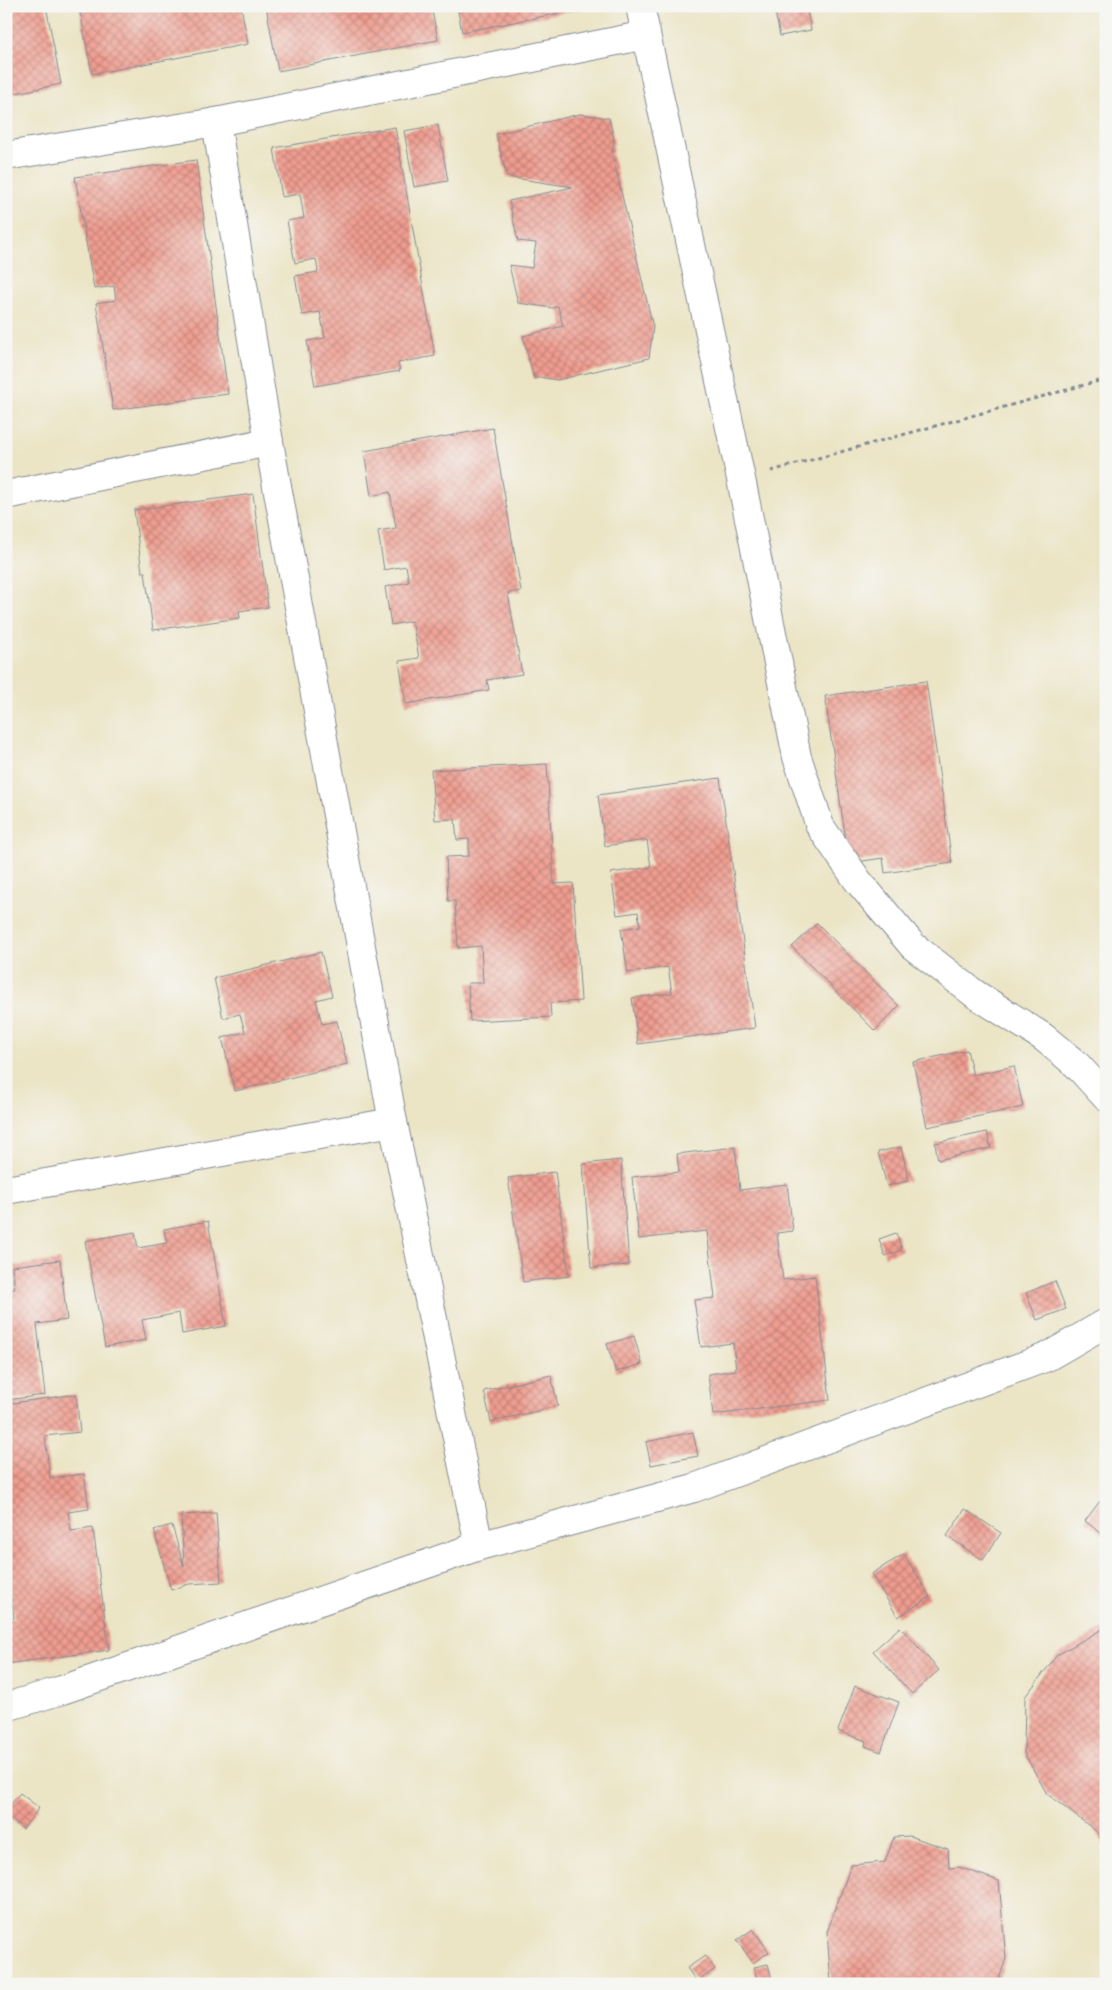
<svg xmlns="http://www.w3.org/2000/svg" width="1112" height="1990" font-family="Dekko,sans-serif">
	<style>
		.building { fill: url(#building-cross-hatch) }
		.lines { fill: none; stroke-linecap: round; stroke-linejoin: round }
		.minor-casing { stroke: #838a92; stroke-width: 30 }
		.path { stroke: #838a92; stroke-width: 3; stroke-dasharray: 4 4; stroke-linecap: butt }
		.minor { stroke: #fff; stroke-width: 28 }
	</style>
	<defs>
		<pattern id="building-cross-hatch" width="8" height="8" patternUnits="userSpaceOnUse" patternTransform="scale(1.25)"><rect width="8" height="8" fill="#f09d8f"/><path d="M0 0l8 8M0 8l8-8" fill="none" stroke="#c28078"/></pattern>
	</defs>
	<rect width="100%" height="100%" fill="#f6f6f2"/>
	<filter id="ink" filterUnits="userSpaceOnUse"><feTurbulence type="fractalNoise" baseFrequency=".02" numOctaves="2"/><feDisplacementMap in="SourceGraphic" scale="10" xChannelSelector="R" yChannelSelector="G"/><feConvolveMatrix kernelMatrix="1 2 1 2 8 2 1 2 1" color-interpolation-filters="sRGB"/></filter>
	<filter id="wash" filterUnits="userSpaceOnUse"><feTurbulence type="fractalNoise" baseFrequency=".0096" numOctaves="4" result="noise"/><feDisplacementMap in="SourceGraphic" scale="20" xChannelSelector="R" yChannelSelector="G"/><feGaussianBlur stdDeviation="1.12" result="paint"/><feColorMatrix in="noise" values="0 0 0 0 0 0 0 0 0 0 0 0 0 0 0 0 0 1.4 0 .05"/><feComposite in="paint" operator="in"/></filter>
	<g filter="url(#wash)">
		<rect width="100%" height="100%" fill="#ebe4c5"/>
		<g id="blocks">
			<g class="building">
				<polygon points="6,6 46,6 61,84 6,95"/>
				<polygon points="79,6 241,6 248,44 92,74"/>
				<polygon points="266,6 431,6 438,40 278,71"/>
				<polygon points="457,6 592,6 592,7 462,32"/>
				<polygon points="672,6 698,6 698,7 673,12"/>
				<polygon points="779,6 806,6 811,30 780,36 774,7"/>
				<polygon points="580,114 609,118 614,140 612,153 653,327 649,358 557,380 539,377 534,379 523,336 563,326 558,306 553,308 518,303 509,265 532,268 536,243 518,241 509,201 573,187 507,177 496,134"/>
				<polygon points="438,125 448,181 414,187 404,131"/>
				<polygon points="395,127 435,356 398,363 400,371 315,386 307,341 325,338 320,312 302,315 295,276 318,272 316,259 295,263 287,221 304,218 300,194 282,197 274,148"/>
				<polygon points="196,160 228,394 113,410 96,303 116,300 114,286 94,289 75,177"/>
				<polygon points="493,428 521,591 508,593 522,674 487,680 489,690 406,704 399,661 419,658 412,621 391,625 385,587 409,582 406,566 384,570 378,531 396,528 390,492 371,496 364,451"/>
				<polygon points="253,494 268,607 239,611 240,618 153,630 145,572 142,572 134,510"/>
				<polygon points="926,681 952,863 885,873 883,858 849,863 825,696"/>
				<polygon points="547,764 554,884 573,883 581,1001 550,1003 551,1017 470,1021 468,983 483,983 481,946 458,948 455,901 448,901 446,857 469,856 469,839 457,840 455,819 435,820 431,770"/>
				<polygon points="720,778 755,1028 638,1044 632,998 672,993 668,967 628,973 621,929 640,926 638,912 617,915 611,873 651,867 647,840 605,846 598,795"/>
				<polygon points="817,923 899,1006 875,1031 792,947"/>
				<polygon points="321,952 332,996 316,1000 322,1024 337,1021 347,1064 235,1091 222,1038 245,1032 240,1014 223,1018 214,978"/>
				<polygon points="967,1050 973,1075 1014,1066 1023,1107 927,1127 913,1062"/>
				<polygon points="987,1132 991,1148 938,1160 935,1143"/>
				<polygon points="735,1147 740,1190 787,1184 793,1231 777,1233 783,1280 815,1276 830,1400 713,1415 708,1374 736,1370 733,1343 701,1347 694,1300 715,1298 707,1231 639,1239 632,1177 679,1172 677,1154"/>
				<polygon points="901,1147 909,1181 887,1186 878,1152"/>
				<polygon points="621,1160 629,1265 591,1268 583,1164"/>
				<polygon points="555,1172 569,1276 523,1282 508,1178"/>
				<polygon points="208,1221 226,1326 182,1334 179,1313 142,1320 146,1340 105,1347 85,1241 135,1232 138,1248 167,1243 164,1229"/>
				<polygon points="896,1233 902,1250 885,1256 879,1239"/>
				<polygon points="60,1260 67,1320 37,1324 45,1395 6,1400 6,1290 15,1289 12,1266"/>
				<polygon points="1055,1281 1066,1309 1037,1320 1026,1293"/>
				<polygon points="634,1336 642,1364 616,1372 607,1344"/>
				<polygon points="551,1375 558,1406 491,1422 484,1391"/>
				<polygon points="76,1394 80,1432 45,1436 50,1478 84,1474 89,1509 68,1512 71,1531 93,1528 109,1650 6,1664 6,1620 14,1618 10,1588 6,1589 6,1404"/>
				<polygon points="693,1432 698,1456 651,1465 646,1442"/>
				<polygon points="1100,1501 1106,1505 1106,1537 1085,1521"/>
				<polygon points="965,1509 1001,1533 983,1560 947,1536"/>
				<polygon points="216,1513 221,1582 189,1584 171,1590 154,1530 172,1525 184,1567 181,1515"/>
				<polygon points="904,1554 930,1597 898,1617 871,1574"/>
				<polygon points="900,1627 939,1670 912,1694 873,1651"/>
				<polygon points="1106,1627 1106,1844 1104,1845 1096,1831 1047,1794 1024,1753 1025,1697 1057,1655"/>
				<polygon points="855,1686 899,1702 881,1752 865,1746 866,1741 838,1731"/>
				<polygon points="20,1793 39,1808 23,1829 6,1815 6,1810"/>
				<polygon points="910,1836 948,1849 949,1868 959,1867 999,1881 1006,1959 997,1984 831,1984 827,1932 851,1865 885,1862 894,1837"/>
				<polygon points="753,1929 769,1952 753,1963 737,1940"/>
				<polygon points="705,1956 715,1969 697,1982 687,1968"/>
				<polygon points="768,1964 773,1984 758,1984 754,1967"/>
			</g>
		</g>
	</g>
	<g filter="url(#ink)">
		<use href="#blocks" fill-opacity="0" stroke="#838a92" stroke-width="1"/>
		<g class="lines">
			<defs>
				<g id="minor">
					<polyline points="640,6 741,479 797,757 820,826 858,881 913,946 975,994 1043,1037 1077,1065 1106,1097"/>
					<polyline points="216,122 646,35"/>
					<polyline points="6,156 216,122 269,442 393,1122 479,1546"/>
					<polyline points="6,495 269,442"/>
					<polyline points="6,1190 393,1122"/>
					<polyline points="6,1707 62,1690 479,1546 694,1488 1047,1357 1106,1323"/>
				</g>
			</defs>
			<use href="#minor" class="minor-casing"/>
			<polyline class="path" points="771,471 1106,379"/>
			<use href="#minor" class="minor"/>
		</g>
	</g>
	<rect width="1112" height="1990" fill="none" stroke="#f6f6f2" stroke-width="25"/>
</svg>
